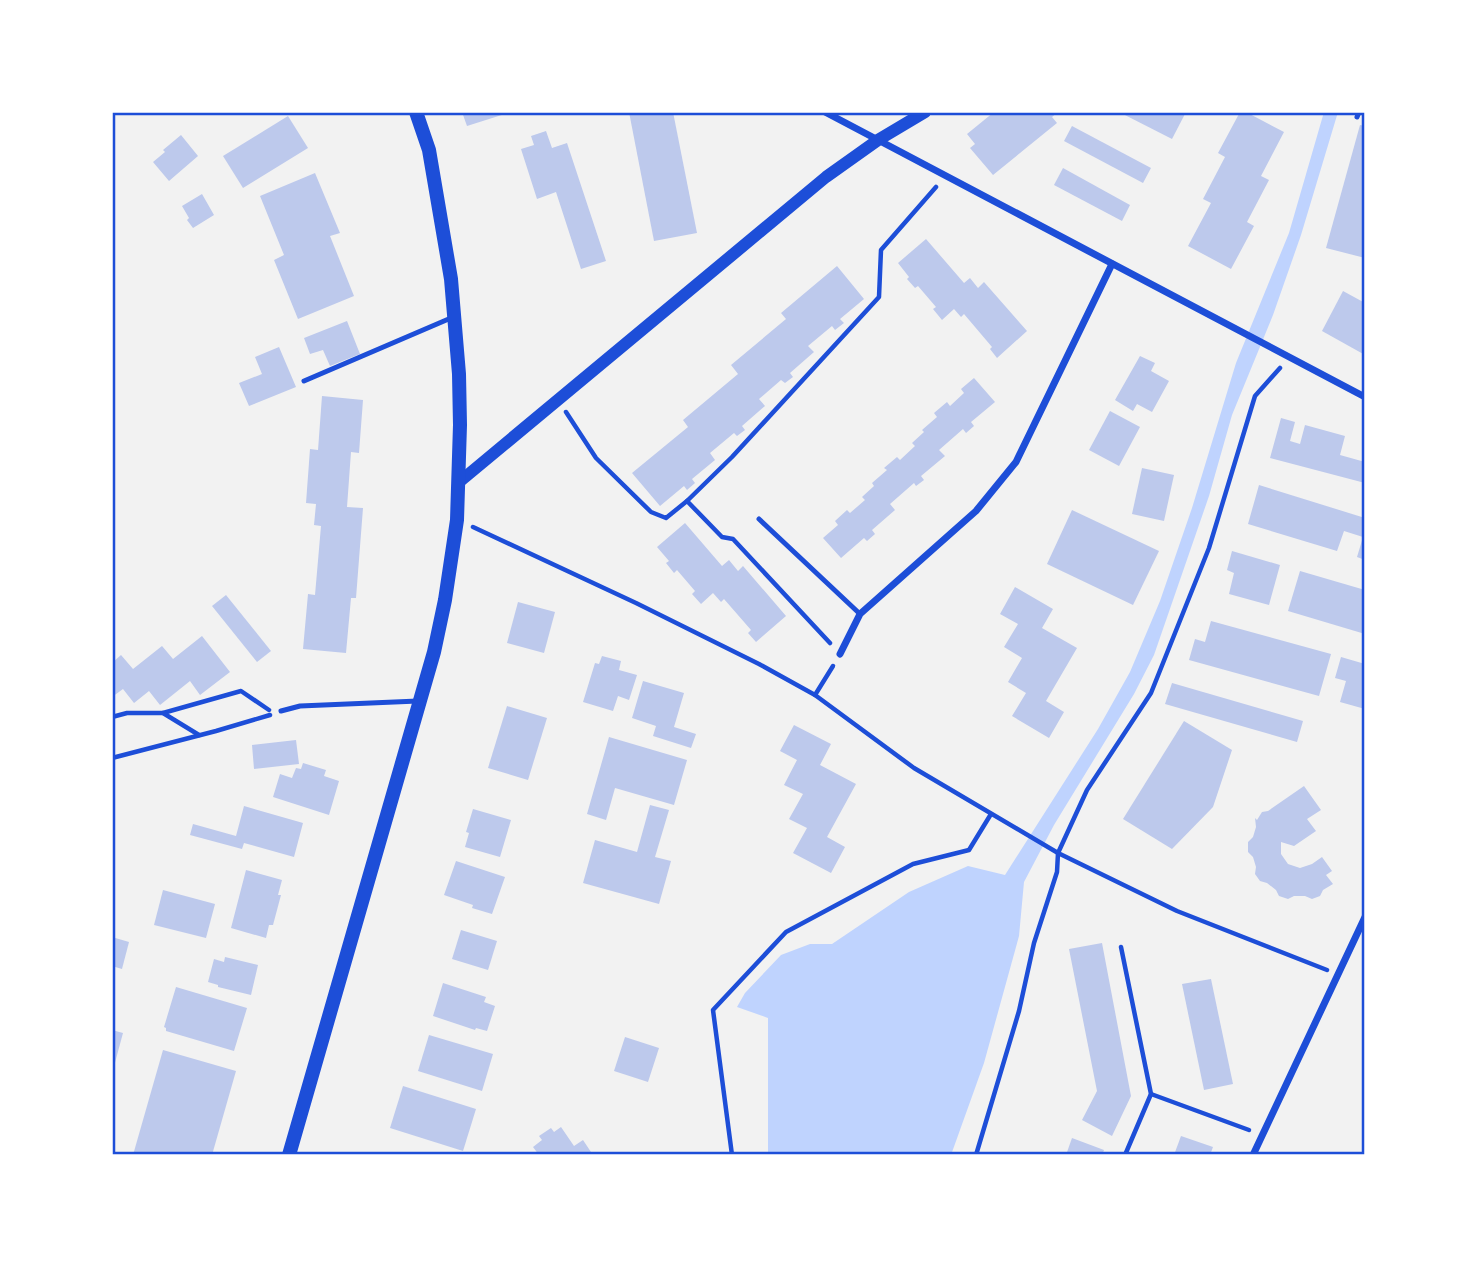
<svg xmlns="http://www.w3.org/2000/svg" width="1477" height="1267" font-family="'Varela Round',sans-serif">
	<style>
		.water { fill: #bfd3fe }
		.building { fill: #bdc9ec }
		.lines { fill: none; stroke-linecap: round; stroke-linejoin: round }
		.path { stroke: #1d4ed8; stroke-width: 4.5 }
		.service { stroke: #1d4ed8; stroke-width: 5 }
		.minor { stroke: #1d4ed8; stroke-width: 7 }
		.tertiary { stroke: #1d4ed8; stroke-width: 12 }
		.secondary { stroke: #1d4ed8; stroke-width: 14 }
		.neatline { fill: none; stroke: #1d4ed8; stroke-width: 2.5 }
	</style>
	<rect width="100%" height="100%" fill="#f2f2f2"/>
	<polygon class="water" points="1324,112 1338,112 1301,235 1273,315 1232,415 1209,496 1154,655 1134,694 1054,825 1024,882 1019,936 984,1063 951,1155 768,1155 768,1018 737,1007 745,993 781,955 810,944 832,944 909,892 968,866 1005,875 1098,729 1130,672 1160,601 1192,508 1236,363 1289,233"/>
	<g class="building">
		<polygon points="462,112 508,112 508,113 467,126"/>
		<polygon points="629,112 673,112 697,233 654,241"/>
		<polygon points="994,112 1058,112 1052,117 1057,123 993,175 970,148 975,144 967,134"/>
		<polygon points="1119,112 1186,112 1172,139"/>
		<polygon points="1240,112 1246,112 1284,132 1261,176 1269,180 1247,222 1254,226 1231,269 1188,246 1211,203 1203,199 1225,157 1218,153"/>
		<polygon points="288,116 308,148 243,188 223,156"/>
		<polygon points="1360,125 1365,126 1365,258 1326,248"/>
		<polygon points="1072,126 1151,168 1143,183 1064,141"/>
		<polygon points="546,131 552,148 567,143 606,261 581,269 556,192 537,199 521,149 534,145 531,136"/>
		<polygon points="181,135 198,156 169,181 153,162 165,152 163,150"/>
		<polygon points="1063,168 1130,205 1122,221 1054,185"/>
		<polygon points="315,173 340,233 330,236 354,296 298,319 274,260 284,255 260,196"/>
		<polygon points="202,194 214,215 193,228 187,220 189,218 182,206"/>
		<polygon points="926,239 964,283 970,278 978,288 984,282 1027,331 997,358 990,349 992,347 964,314 961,317 954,309 942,320 933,309 936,307 918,286 915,288 907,279 909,277 898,263"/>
		<polygon points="837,266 864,299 840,319 844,323 835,330 832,326 808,346 814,352 790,373 793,377 785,383 781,380 759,399 765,406 742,426 745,430 737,436 734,433 710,453 715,460 692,479 695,483 687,490 684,486 660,506 632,473 688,427 683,420 738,374 731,365 786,319 781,313"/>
		<polygon points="1343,291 1365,303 1365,355 1322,331"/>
		<polygon points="347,321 360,354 330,366 323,350 310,354 304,338"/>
		<polygon points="279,347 296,387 249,406 239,383 262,374 255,357"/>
		<polygon points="1140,356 1155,363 1151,371 1169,381 1152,412 1137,404 1133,411 1115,400"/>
		<polygon points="974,378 995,402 971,422 974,426 966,433 963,429 939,450 945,456 921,476 924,480 916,486 914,483 890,504 895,510 872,530 875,534 867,541 864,538 841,558 823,538 838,525 835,521 847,510 850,513 865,500 862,497 874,486 872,483 887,470 884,468 897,457 900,460 915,446 912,443 924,432 922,430 937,417 934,413 947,402 950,406 964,393 961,389"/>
		<polygon points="322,396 363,400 359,453 351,452 347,507 363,508 356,598 351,598 346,653 303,649 308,594 315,595 321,526 314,525 316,504 306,503 310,449 318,450"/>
		<polygon points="1110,411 1140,427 1119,466 1089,450"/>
		<polygon points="1281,418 1295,422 1290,441 1300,444 1305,425 1345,436 1340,455 1365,462 1365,483 1270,458"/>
		<polygon points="1142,468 1174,475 1164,521 1132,514"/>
		<polygon points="1259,485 1365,518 1365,560 1357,557 1363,537 1344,531 1337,551 1248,524"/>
		<polygon points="1072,510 1159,551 1133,605 1047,564"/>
		<polygon points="685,523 722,566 729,560 738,571 743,566 786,616 756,642 748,633 751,630 724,599 721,602 713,593 701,604 692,594 695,591 677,570 674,573 666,563 669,561 657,547"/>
		<polygon points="1232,551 1280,565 1269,605 1229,594 1234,573 1227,570"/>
		<polygon points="1300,571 1365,590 1365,634 1288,611"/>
		<polygon points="1015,587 1053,609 1042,628 1077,648 1046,701 1064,712 1049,738 1012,716 1026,693 1008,682 1022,658 1004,647 1018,624 1000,614"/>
		<polygon points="226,595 271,651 257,662 212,606"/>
		<polygon points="518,602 555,612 544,653 507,643"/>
		<polygon points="1211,621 1331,654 1319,696 1189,660 1195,639 1205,642"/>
		<polygon points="202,636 230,672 200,695 190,681 160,705 149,691 134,703 123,689 112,697 112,663 121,655 133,669 162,646 173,659"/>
		<polygon points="602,656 621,661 619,670 637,675 629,700 618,696 613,711 583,702 595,663 599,664"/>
		<polygon points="1341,657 1365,664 1365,709 1340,702 1346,681 1335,678"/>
		<polygon points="643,681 684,693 674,727 696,734 691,748 653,736 656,726 632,718"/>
		<polygon points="1172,683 1303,721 1297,742 1165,704"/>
		<polygon points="507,706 547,718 528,780 488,768"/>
		<polygon points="1184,721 1232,750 1213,807 1172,849 1123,819"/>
		<polygon points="794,725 831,744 820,765 856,784 827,837 845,847 831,873 793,853 807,828 789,819 803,794 784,785 797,760 780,751"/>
		<polygon points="609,737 687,760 674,805 615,788 606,820 587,814"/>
		<polygon points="296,740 299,764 254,769 252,745"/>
		<polygon points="303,763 326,770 324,776 339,781 329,815 273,797 280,774 292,778 296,768 301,769"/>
		<polygon points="1304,786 1321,810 1307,819 1316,831 1294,846 1281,842 1281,854 1288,864 1300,868 1312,864 1322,857 1332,871 1326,875 1333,884 1323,890 1320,896 1312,899 1305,896 1294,896 1288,899 1279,896 1276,890 1267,883 1260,881 1255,874 1256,867 1253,857 1248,852 1248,842 1253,837 1256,827 1255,818 1257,820 1262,812 1268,811"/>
		<polygon points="650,805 669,810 655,857 671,861 659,904 583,883 595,840 637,852"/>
		<polygon points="244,806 303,823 294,857 244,843 242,849 190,835 193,824 236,836"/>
		<polygon points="473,809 511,820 500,857 465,847 469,833 466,832"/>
		<polygon points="456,861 505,877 492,914 472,908 473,905 444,895"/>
		<polygon points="246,870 282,880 278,895 281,895 273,925 269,925 266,938 231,928"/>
		<polygon points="163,890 215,904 206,938 154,925"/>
		<polygon points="461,930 497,941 488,970 452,959"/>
		<polygon points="112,937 129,942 122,969 112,966"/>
		<polygon points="1102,943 1131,1096 1112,1136 1082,1120 1097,1091 1069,949"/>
		<polygon points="225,957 258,965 251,995 218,987 218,985 208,982 214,959 224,962"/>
		<polygon points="1211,979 1233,1084 1204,1090 1182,984"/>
		<polygon points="443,983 486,997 484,1002 495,1006 487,1031 476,1028 475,1030 433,1016"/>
		<polygon points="176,987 247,1008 234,1051 166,1031 166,1028 164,1027"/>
		<polygon points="112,1030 123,1033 113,1070 112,1070"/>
		<polygon points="429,1035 493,1054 482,1091 418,1071"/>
		<polygon points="625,1037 659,1048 648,1082 614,1071"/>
		<polygon points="163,1050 236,1071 212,1155 133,1155"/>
		<polygon points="403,1086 476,1109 463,1151 390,1128"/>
		<polygon points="561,1127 574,1146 583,1140 593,1155 539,1155 533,1147 542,1140 539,1136 551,1128 554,1132"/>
		<polygon points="1181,1136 1213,1147 1210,1155 1174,1155"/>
		<polygon points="1072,1138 1104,1150 1102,1155 1066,1155"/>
	</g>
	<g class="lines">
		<g class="path">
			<polyline points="566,412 596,458 651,512 666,518 687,501 732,457 879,297 881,250 936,187"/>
			<polyline points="687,501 722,537 733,539 830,643"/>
			<polyline points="473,527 636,603 759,664 815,695 914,768 1058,853 1177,911 1327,970"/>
			<polyline points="815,695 833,666"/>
			<polyline points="163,713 241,691 269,710"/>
			<polyline points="112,717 127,713 163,713 199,735"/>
			<polyline points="112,758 216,731 270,715"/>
			<polyline points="1121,947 1151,1094 1125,1155"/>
			<polyline points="1151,1094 1249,1130"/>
			<polyline points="732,1155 713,1010 786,932 913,864 969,850 991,814"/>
			<polyline points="976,1155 1019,1011 1034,943 1057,872 1058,853 1087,790 1151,693 1209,548 1255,396 1280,368"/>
		</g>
		<g class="service">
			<polyline points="1357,117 1359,112"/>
			<polyline points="304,381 451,318"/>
			<polyline points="759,519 860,614"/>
			<polyline points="281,711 300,706 418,701"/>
		</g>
		<g class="minor">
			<polyline points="825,112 1365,397"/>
			<polyline points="840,654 860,614 976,511 1016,462 1112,264"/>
			<polyline points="1253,1155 1365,917"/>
		</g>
		<polyline class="tertiary" points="458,483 826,177 878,140 925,112"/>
		<polyline class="secondary" points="289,1155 434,652 445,600 457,520 460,425 459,374 451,279 429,150 416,112"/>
	</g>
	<rect width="1477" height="1267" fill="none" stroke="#ffffff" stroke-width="228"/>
	<rect x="114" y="114" width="1249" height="1039" class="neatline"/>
</svg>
